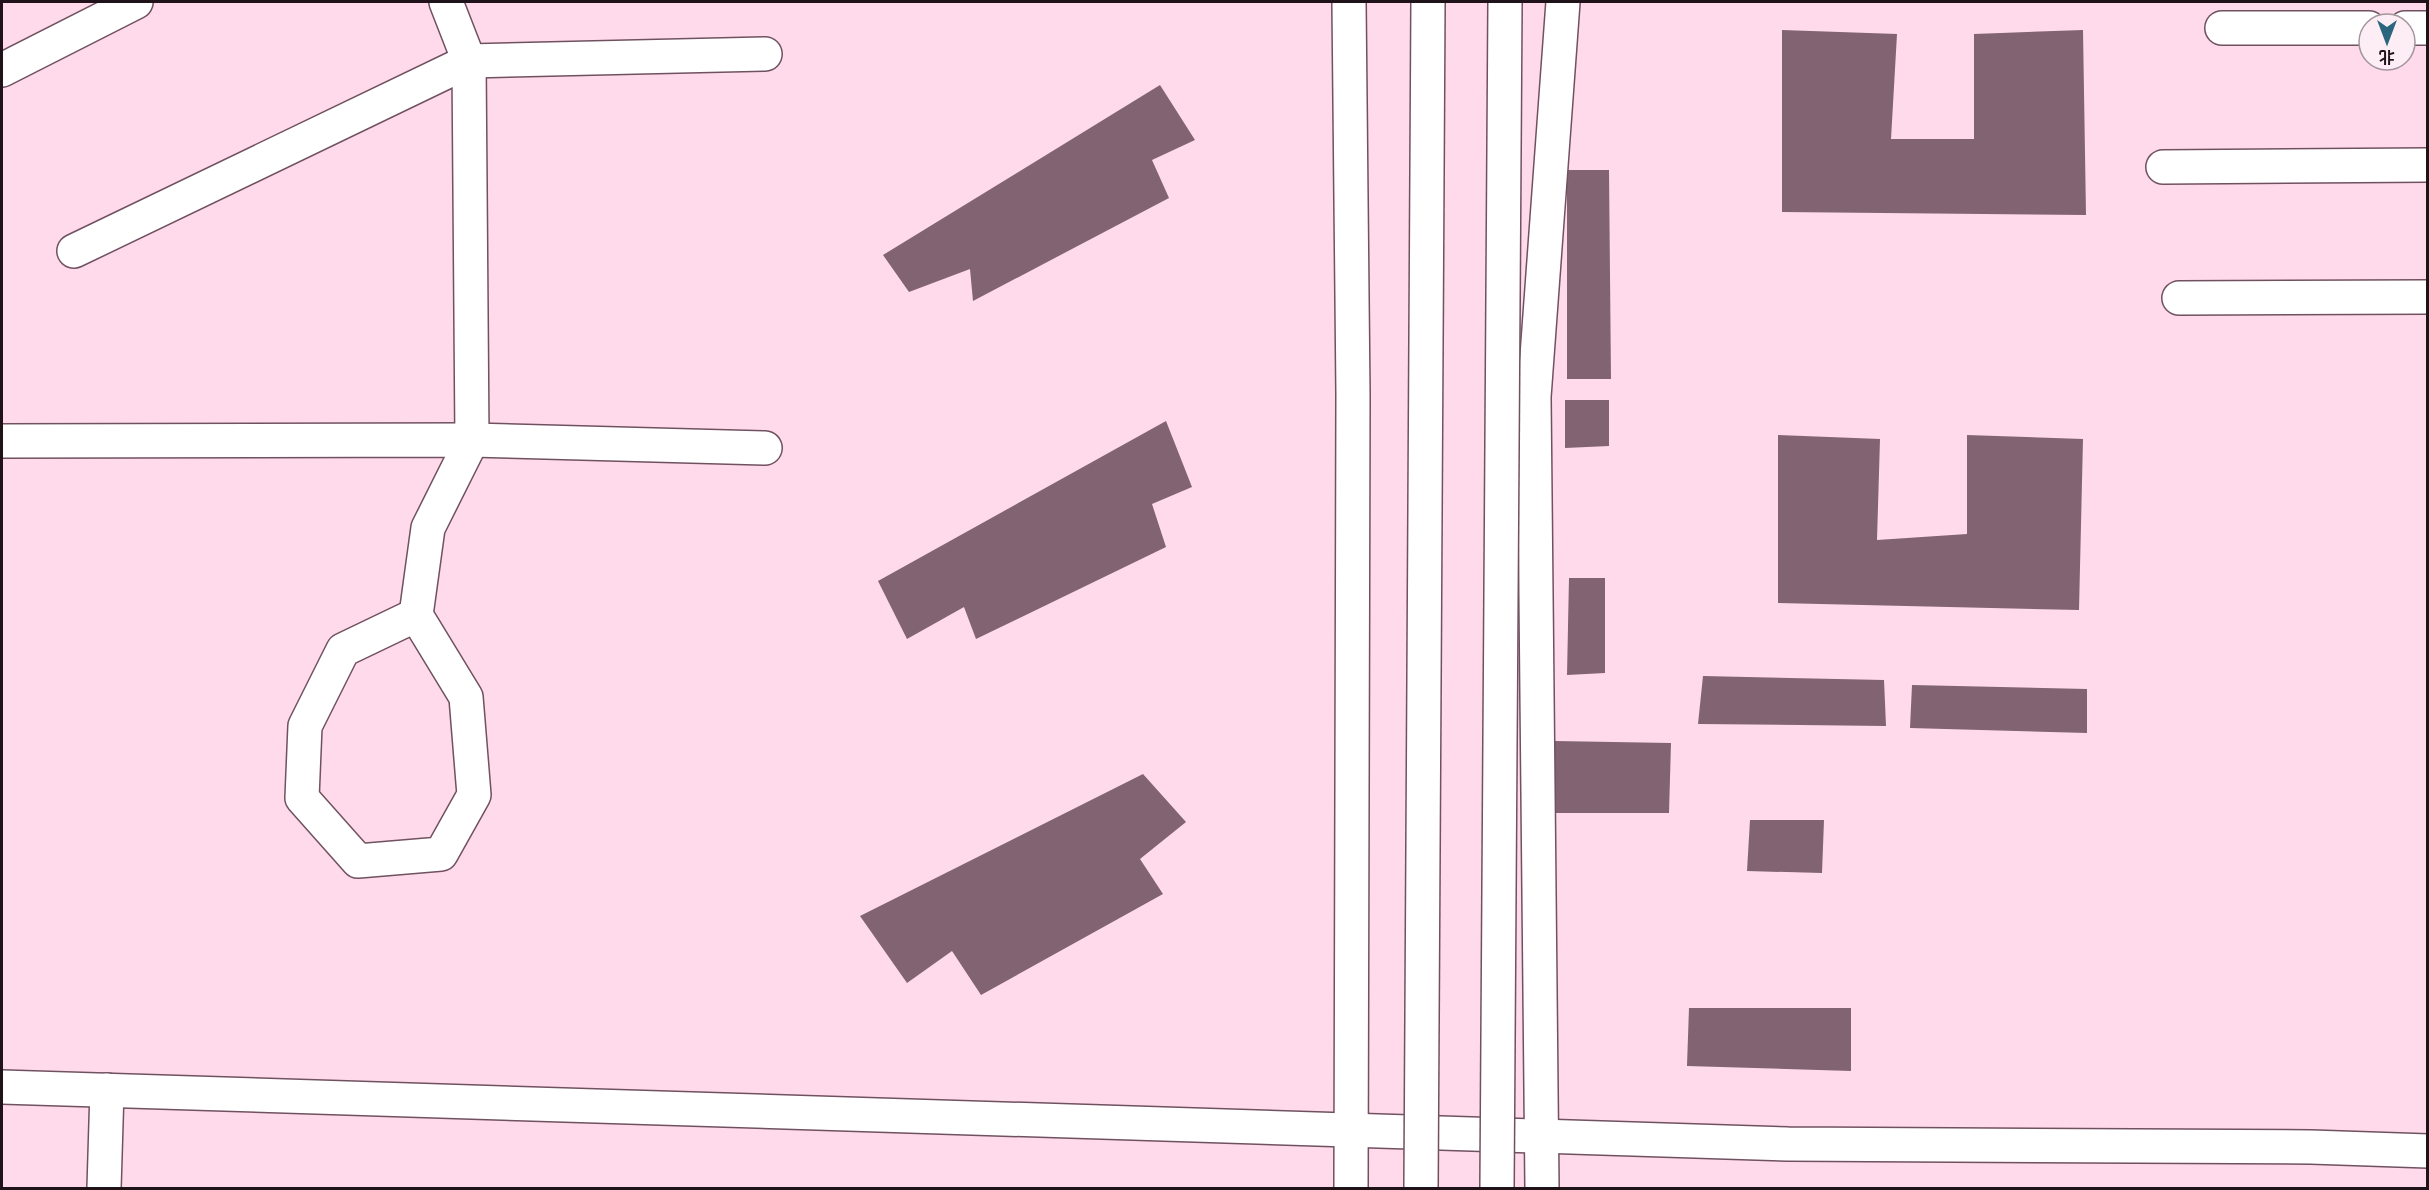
<svg xmlns="http://www.w3.org/2000/svg" width="2429" height="1190" font-family="Spectral,'Noto Sans SC',serif">
	<style>
		.building { fill: #826372 }
		.lines { fill: none; stroke-linecap: round; stroke-linejoin: round }
		.street-casing { stroke: #705160; stroke-width: 36 }
		.secondary-casing { stroke: #705160; stroke-width: 36 }
		.street { stroke: #fff; stroke-width: 33 }
		.secondary { stroke: #fff; stroke-width: 33 }
		.highway-bridge-casing { stroke: #705160; stroke-width: 36; stroke-linecap: butt }
		.highway-bridge { stroke: #fff; stroke-width: 33 }
	</style>
	<rect width="100%" height="100%" fill="#fedaea"/>
	<g class="building">
		<polygon points="1782,30 1897,34 1891,139 1974,139 1974,34 2083,30 2086,215 1782,212"/>
		<polygon points="1160,85 1195,140 1152,160 1169,198 973,301 970,269 909,292 883,255"/>
		<polygon points="1567,170 1609,170 1611,379 1567,379"/>
		<polygon points="1565,400 1609,400 1609,446 1565,448"/>
		<polygon points="1166,421 1192,487 1152,504 1166,547 976,639 964,607 907,639 878,581"/>
		<polygon points="1778,435 1880,439 1877,540 1967,534 1967,435 2083,439 2079,610 1778,603"/>
		<polygon points="1569,578 1605,578 1605,673 1567,675"/>
		<polygon points="1703,676 1884,680 1886,726 1698,724"/>
		<polygon points="1912,685 2087,689 2087,733 1910,728"/>
		<polygon points="1555,741 1671,743 1669,813 1555,813"/>
		<polygon points="1143,774 1186,822 1140,859 1163,894 981,995 952,951 907,983 860,916"/>
		<polygon points="1750,820 1824,820 1822,873 1747,871"/>
		<polygon points="1689,1008 1851,1008 1851,1071 1687,1066"/>
	</g>
	<g class="lines">
		<defs>
			<g id="street">
				<polyline points="2222,28 2369,28"/>
				<polyline points="2405,28 2428,28"/>
				<polyline points="2,70 136,2"/>
				<polyline points="2163,167 2428,165"/>
				<polyline points="74,251 469,61 765,54"/>
				<polyline points="2179,298 2428,297"/>
				<polyline points="2,441 472,440 765,448"/>
				<polyline points="416,615 343,650 305,726 302,798 358,861 441,854 474,795 466,697 416,615 428,528 472,440 469,61 446,2"/>
				<polyline points="104,1188 107,1090"/>
			</g>
			<g id="secondary">
				<polyline points="1349,2 1353,395 1351,1188"/>
				<polyline points="2,1087 1788,1144 2311,1147 2428,1151"/>
				<polyline points="1542,1188 1534,397 1563,2"/>
			</g>
		</defs>
		<use href="#street" class="street-casing"/>
		<use href="#secondary" class="secondary-casing"/>
		<use href="#street" class="street"/>
		<use href="#secondary" class="secondary"/>
		<defs>
			<g id="highway-bridge">
				<polyline points="1421,1188 1428,2"/>
				<polyline points="1497,1188 1505,2"/>
			</g>
		</defs>
		<use href="#highway-bridge" class="highway-bridge-casing"/>
		<use href="#highway-bridge" class="highway-bridge"/>
	</g>
	<rect width="2429" height="1190" fill="none" stroke="#1f1319" stroke-width="6"/>
	<g transform="translate(2387 42) rotate(180)"><circle r="28" fill="#fdeef5" stroke="#a4969d" stroke-width="1.5"/>
	<path d="M0-4.5L10 22L0 15L-10 22Z" fill="#2a677e"/>
	<text y="-9" font-size="16" font-weight="bold" text-anchor="middle" fill="#1f1319">北</text>
	</g>
</svg>
